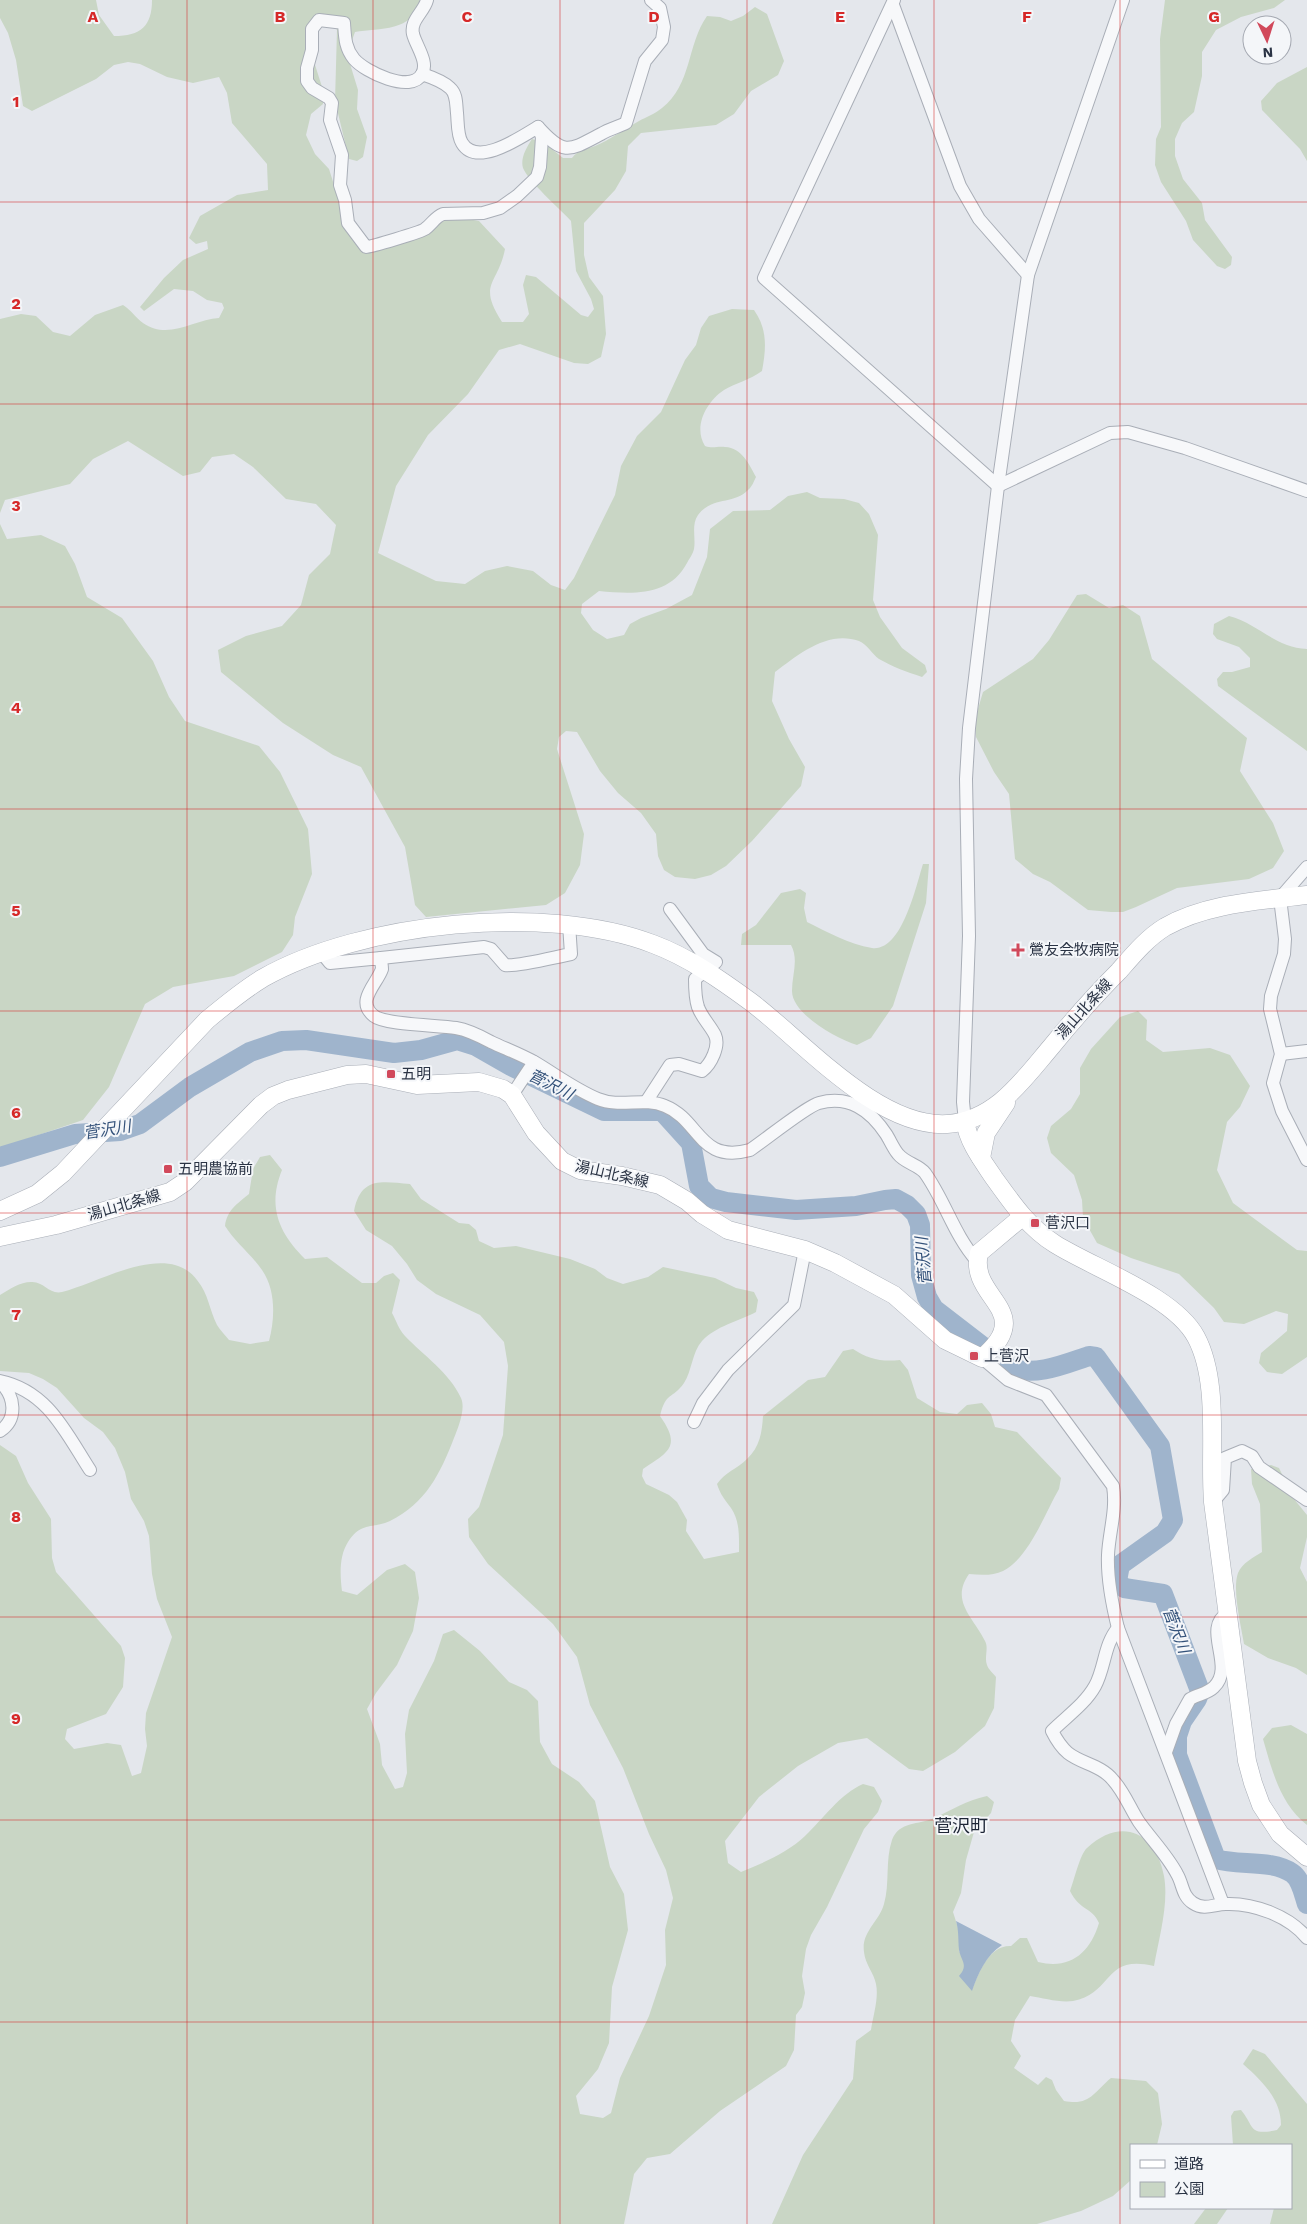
<svg xmlns="http://www.w3.org/2000/svg" width="1307" height="2224" font-family="'Work Sans','Noto Sans JP',sans-serif">
	<style>
		.green { fill: #c9d6c5 }
		.water { fill: #9fb4cc }
		.lines { fill: none; stroke-linecap: round; stroke-linejoin: round }
		.river { stroke: #9fb4cc; stroke-width: 20 }
		.street-casing { stroke: #a9aeb7; stroke-width: 14 }
		.secondary-casing { stroke: #a9aeb7; stroke-width: 19 }
		.street { stroke: #f7f8fa; stroke-width: 12 }
		.secondary { stroke: #fff; stroke-width: 18 }
		.grid { fill: none; stroke: #d62828; stroke-width: 1; stroke-opacity: 0.55 }
		.poi-dot { fill: #d1495b; stroke: #f4f6f9; stroke-width: 2 }
		.labels { text-anchor: middle; stroke-width: 4; stroke-linejoin: round; paint-order: stroke }
		.poi-label { font-size: 15px; fill: #2b3445; stroke: #f4f6f9; text-anchor: start }
		.street-label { font-size: 15px; fill: #2b3445; stroke: #f4f6f9 }
		.water-label { font-size: 16px; font-style: italic; fill: #34527a; stroke: #f4f6f9 }
		.quarter-label { font-size: 18px; fill: #1d2536; stroke: #f4f6f9 }
		.grid-label { font-size: 16px; text-anchor: middle; font-weight: bold; fill: #d62828; stroke: #f4f6f9; stroke-width: 4; stroke-linejoin: round; paint-order: stroke }
	</style>
	<rect width="100%" height="100%" fill="#e4e7ec"/>
	<g class="green">
		<path d="M 0,0 L 96,0 L 99,15 L 114,36 C 141,36 152,26 152,0 L 420,0 C 414,32 379,28 355,32 L 347,54 L 358,90 L 357,109 L 367,137 L 363,157 L 357,161 L 349,159 L 335,101 L 337,30 L 329,17 L 324,15 L 309,46 L 323,90 L 323,104 L 311,114 L 306,135 L 315,154 L 329,169 L 348,229 L 377,247 L 451,216 L 479,221 L 505,249 C 498,285 477,283 502,322 L 523,322 L 529,314 L 523,285 L 526,275 L 536,277 L 581,315 L 588,317 L 594,309 L 591,299 L 576,271 L 571,221 C 560,209 528,181 523,168 C 520,158 527,147 532,139 L 543,142 L 563,158 L 572,158 C 579,149 585,150 595,146 C 610,140 624,129 639,121 C 646,117 655,114 662,108 C 692,85 687,44 707,16 L 720,17 L 731,21 L 743,16 L 755,7 L 767,14 L 784,61 L 778,75 L 751,91 L 734,114 L 716,125 L 641,133 L 628,146 L 626,171 L 615,190 L 584,223 L 584,255 L 589,277 L 603,296 L 606,334 L 601,357 L 588,364 L 574,363 L 520,344 L 499,350 L 468,394 L 428,435 L 396,486 L 378,553 L 436,581 L 465,584 L 485,571 L 507,566 L 533,571 L 551,585 L 565,590 L 574,578 L 615,495 L 621,466 L 637,436 L 661,412 L 685,360 L 696,345 L 701,328 L 709,316 L 732,309 L 754,310 C 768,330 766,349 762,371 C 750,380 736,383 724,390 C 706,402 693,427 705,446 C 713,449 717,446 725,447 C 742,448 749,464 756,477 C 754,481 752,487 748,490 C 734,505 712,496 698,515 C 691,525 696,538 694,549 C 693,554 689,559 687,563 C 669,597 632,594 599,591 L 582,604 L 581,613 L 593,630 L 607,639 L 624,635 L 630,624 L 641,618 L 666,609 L 692,595 L 707,557 L 710,529 L 733,511 L 770,510 L 788,496 L 807,492 L 820,498 L 844,499 L 859,503 L 869,514 L 878,535 L 873,600 L 880,617 L 902,648 L 925,665 L 927,672 L 922,677 C 907,672 893,667 879,659 C 872,654 867,644 859,641 C 828,630 799,654 775,672 L 772,701 L 789,739 L 805,767 L 801,786 L 752,841 L 726,866 L 711,875 L 695,879 L 675,877 L 664,870 L 658,856 L 656,834 L 641,813 L 618,793 L 600,771 L 577,732 L 566,731 L 559,737 L 557,749 L 584,834 L 580,865 L 565,893 L 546,905 L 426,917 L 415,905 L 405,847 L 361,767 L 333,755 L 283,723 L 221,672 L 218,650 L 246,636 L 282,626 L 301,605 L 309,575 L 330,554 L 336,525 L 316,504 L 286,499 L 253,467 L 234,454 L 212,457 L 200,472 L 183,476 L 128,441 L 93,459 L 70,484 L 5,500 L 0,513 L 0,319 L 21,314 L 36,316 L 53,332 L 70,336 L 95,315 L 123,305 C 131,310 136,318 143,323 C 169,341 194,319 219,318 L 224,308 L 222,303 L 207,300 L 193,291 L 174,289 L 144,311 L 140,307 L 164,278 L 183,260 L 208,249 L 207,241 L 196,244 L 189,238 L 200,216 L 237,195 L 268,190 L 267,164 L 232,123 L 227,93 L 219,77 L 193,83 L 167,77 L 140,64 L 128,62 L 114,65 L 96,79 L 32,111 L 23,106 L 16,60 L 8,33 L 0,18 Z"/>
		<polygon points="1165,0 1285,0 1274,8 1241,17 1216,30 1202,52 1202,76 1194,112 1182,123 1175,139 1175,156 1183,179 1202,203 1205,220 1232,257 1231,265 1225,269 1217,266 1193,240 1186,221 1161,182 1155,165 1156,139 1161,127 1160,39"/>
		<polygon points="1307,67 1307,161 1300,149 1262,110 1261,101 1277,83"/>
		<polygon points="0,524 7,539 41,535 65,546 75,564 87,597 122,618 153,661 169,697 185,721 259,746 280,772 308,829 312,874 295,917 293,935 282,952 234,976 173,987 145,1004 109,1087 83,1120 0,1148"/>
		<polygon points="1086,594 1109,608 1123,605 1140,616 1152,659 1247,738 1240,771 1273,823 1284,851 1273,868 1249,879 1177,888 1136,907 1123,912 1111,912 1088,910 1050,882 1033,874 1015,859 1009,794 994,772 976,737 975,719 983,692 1033,659 1049,640 1077,595"/>
		<path d="M 1229,616 C 1257,623 1274,647 1307,649 L 1307,751 L 1218,686 L 1217,679 L 1223,672 L 1232,672 L 1250,667 L 1250,658 L 1239,647 L 1217,639 L 1213,634 L 1214,624 Z"/>
		<path d="M 923,864 L 929,864 L 926,903 L 893,1006 L 871,1038 L 857,1045 C 837,1039 792,1014 792,991 C 792,974 799,960 791,945 L 741,945 L 742,934 L 756,925 L 781,893 L 800,889 L 806,893 L 804,908 L 807,922 C 827,932 849,944 872,948 C 902,952 916,886 923,864 Z"/>
		<polygon points="1138,1011 1147,1020 1146,1040 1163,1052 1210,1048 1230,1055 1250,1086 1240,1107 1227,1122 1217,1170 1233,1203 1297,1250 1307,1251 1307,1357 1282,1374 1267,1372 1259,1363 1261,1353 1287,1331 1288,1314 1276,1311 1244,1324 1224,1322 1214,1308 1179,1274 1131,1258 1097,1243 1083,1218 1082,1200 1074,1175 1051,1153 1047,1138 1051,1126 1071,1109 1080,1094 1080,1068 1091,1049 1120,1017"/>
		<path d="M 270,1155 L 282,1170 C 267,1207 279,1233 305,1259 L 327,1257 L 362,1283 L 376,1283 L 384,1276 L 393,1273 L 400,1280 L 392,1313 C 396,1320 399,1330 405,1336 C 424,1356 449,1372 461,1398 C 466,1409 458,1428 454,1438 C 440,1474 426,1503 390,1521 C 374,1529 361,1521 348,1542 C 339,1556 340,1575 342,1591 L 357,1595 L 387,1570 L 405,1564 L 415,1572 L 419,1598 L 413,1631 L 397,1665 L 376,1693 L 367,1709 L 380,1744 L 382,1765 L 395,1789 L 403,1787 L 407,1773 L 405,1734 L 409,1710 L 434,1661 L 443,1634 L 454,1630 L 480,1651 L 509,1682 L 527,1690 L 538,1701 L 540,1742 L 552,1764 L 579,1782 L 595,1801 L 610,1867 L 624,1894 L 628,1930 L 612,1987 L 609,2043 L 598,2069 L 576,2096 L 580,2114 L 603,2118 L 611,2113 L 620,2078 L 649,2016 L 666,1965 L 665,1930 L 673,1898 L 666,1870 L 649,1834 L 623,1768 L 590,1705 L 577,1657 L 553,1624 L 488,1564 L 469,1537 L 468,1519 L 479,1507 L 503,1435 L 508,1366 L 504,1342 L 480,1315 L 436,1294 L 417,1280 L 407,1264 L 392,1246 L 366,1230 L 354,1211 C 361,1176 382,1182 410,1184 L 421,1199 L 459,1223 L 469,1224 L 476,1230 L 479,1241 L 494,1248 L 516,1246 L 570,1259 L 595,1269 L 607,1278 L 623,1284 L 648,1277 L 663,1267 L 715,1278 L 736,1288 L 754,1292 L 758,1300 L 756,1312 C 739,1321 716,1326 702,1341 C 692,1352 692,1371 684,1383 C 672,1400 666,1391 660,1416 C 682,1447 668,1452 643,1469 L 642,1476 L 646,1484 L 669,1495 L 677,1502 L 687,1520 L 686,1531 L 704,1559 L 739,1552 C 739,1537 740,1521 731,1508 C 725,1500 720,1494 717,1484 C 725,1472 737,1469 747,1459 C 760,1447 762,1432 763,1416 L 808,1380 L 825,1377 L 843,1351 L 853,1349 C 868,1359 881,1362 900,1360 L 908,1370 L 917,1398 L 940,1412 L 957,1414 L 967,1405 L 982,1403 L 991,1414 L 995,1427 L 1017,1432 L 1061,1478 L 1059,1489 C 1045,1513 1029,1558 1003,1571 C 993,1576 980,1575 969,1574 C 950,1601 973,1617 985,1641 C 989,1648 984,1657 987,1665 C 988,1669 994,1674 996,1677 L 994,1708 L 985,1726 L 955,1752 L 923,1771 L 909,1769 L 867,1738 L 838,1743 L 798,1766 L 759,1797 L 725,1841 L 728,1863 L 741,1872 C 763,1863 787,1853 805,1836 C 823,1819 840,1794 863,1784 L 874,1787 L 882,1801 L 878,1812 L 864,1829 L 827,1907 L 811,1935 L 806,1949 L 802,1976 L 805,1993 L 802,2007 L 796,2015 L 794,2050 L 786,2066 L 720,2111 L 670,2154 L 647,2158 L 634,2174 L 624,2224 L 0,2224 L 0,1445 L 16,1456 L 28,1483 L 51,1519 L 52,1558 L 56,1572 L 121,1646 L 125,1658 L 123,1687 L 106,1714 L 67,1729 L 65,1739 L 74,1749 L 107,1743 L 121,1745 L 132,1776 L 141,1773 L 147,1746 L 145,1729 L 146,1713 L 172,1637 L 157,1599 L 152,1574 L 149,1536 L 144,1521 L 131,1499 L 125,1472 L 115,1448 L 103,1432 L 84,1418 L 57,1388 L 43,1379 L 29,1373 L 0,1371 L 0,1295 C 10,1289 20,1282 31,1282 C 44,1281 49,1295 62,1292 C 99,1283 167,1240 197,1280 C 209,1295 209,1309 217,1325 C 220,1330 225,1335 229,1340 L 250,1344 L 269,1341 C 275,1318 276,1290 262,1270 C 251,1254 235,1242 225,1226 C 227,1210 237,1204 249,1194 L 253,1169 L 260,1157 Z"/>
		<path d="M 1271,1465 L 1279,1468 L 1294,1499 L 1307,1515 L 1307,1537 L 1300,1568 L 1307,1582 L 1307,1675 L 1296,1668 L 1268,1658 L 1244,1644 C 1241,1625 1232,1590 1238,1573 C 1242,1563 1254,1557 1262,1552 L 1260,1504 L 1252,1484 L 1251,1469 Z"/>
		<path d="M 1291,1725 L 1307,1734 L 1307,1825 C 1280,1804 1272,1770 1263,1739 L 1272,1728 Z"/>
		<path d="M 987,1796 L 994,1802 L 991,1813 L 974,1832 L 966,1860 L 961,1893 L 953,1912 L 960,1934 L 959,1951 L 965,1960 L 964,1970 L 972,1990 C 979,1972 989,1945 1011,1946 L 1020,1938 L 1027,1938 L 1038,1962 C 1070,1970 1090,1953 1099,1923 C 1092,1907 1080,1911 1070,1891 C 1074,1881 1080,1854 1087,1848 C 1121,1816 1156,1832 1164,1876 C 1169,1904 1159,1938 1154,1966 C 1103,1954 1114,1993 1073,2001 C 1060,2003 1043,1998 1030,1996 L 1015,2020 L 1011,2041 L 1021,2056 L 1014,2068 L 1038,2085 L 1046,2077 L 1052,2080 L 1056,2090 L 1064,2101 C 1090,2106 1093,2093 1111,2078 L 1146,2081 L 1158,2093 L 1162,2124 L 1157,2145 L 1131,2145 L 1131,2180 L 1113,2196 L 1081,2211 L 1037,2224 L 772,2224 L 803,2155 L 853,2079 L 856,2041 L 871,2030 C 873,2016 879,1998 876,1984 C 874,1973 865,1964 864,1952 C 861,1932 879,1922 884,1904 C 890,1884 885,1860 892,1840 C 899,1821 919,1825 934,1818 C 954,1809 965,1801 987,1796 Z"/>
		<path d="M 1253,2049 L 1265,2054 L 1307,2104 L 1307,2224 L 1270,2224 L 1274,2208 L 1291,2208 L 1291,2145 L 1233,2145 L 1231,2116 L 1234,2111 L 1241,2110 C 1255,2127 1248,2136 1277,2130 L 1281,2125 C 1281,2099 1262,2081 1243,2064 Z"/>
		<polygon points="1206,2208 1228,2208 1217,2224 1194,2224"/>
	</g>
	<path class="water" d="M 956,1921 L 1002,1945 C 986,1955 978,1974 972,1991 L 959,1976 C 969,1965 961,1961 959,1950 C 958,1940 959,1931 956,1921 Z"/>
	<g class="lines">
		<g class="river">
			<polyline points="0,1157 75,1134 120,1131 140,1124 190,1087 250,1052 282,1041 306,1040 394,1053 421,1050 457,1040 476,1046 511,1066 604,1111 662,1111 691,1143 699,1186 711,1198 726,1202 796,1210 856,1206 885,1200 896,1199 907,1205 916,1214 920,1225 921,1275 927,1297 934,1309 982,1346"/>
			<path d="M 1009,1368 C 1038,1376 1062,1365 1089,1356 L 1096,1357 L 1160,1446 L 1173,1520 L 1165,1533 L 1120,1565 L 1117,1581 L 1124,1588 L 1163,1594 L 1200,1691 L 1197,1699 L 1182,1721 L 1177,1736 L 1177,1755 L 1216,1859 C 1239,1866 1271,1859 1292,1873 C 1301,1879 1304,1895 1307,1904"/>
		</g>
		<defs>
			<g id="street">
				<path d="M 427,0 C 424,12 410,20 413,34 C 416,46 429,62 422,74 C 411,94 365,72 354,59 C 345,48 345,37 344,23 L 319,20 L 312,29 L 312,50 L 307,68 L 307,81 L 312,88 L 329,98 L 332,103 L 330,120 L 342,155 L 340,185 L 345,200 L 348,223 L 366,247 C 371,247 421,232 425,229 C 432,224 435,217 443,214 L 483,213 L 500,208 L 517,196 L 537,177 L 540,167 L 542,137 L 538,127"/>
				<polyline points="894,0 764,278 998,486"/>
				<polyline points="893,5 960,186 979,219 1028,275"/>
				<path d="M 422,74 C 431,77 443,81 450,88 C 457,94 456,104 457,113 C 458,122 457,135 462,143 C 477,168 521,137 538,127 C 564,156 569,151 601,134 C 609,129 618,127 626,123 L 645,61 L 662,40 L 664,27 L 660,8 L 651,0"/>
				<polyline points="998,486 1110,433 1128,432 1185,448 1307,491"/>
				<polyline points="1307,867 1280,898 1285,939 1284,954 1271,996 1270,1009 1281,1054 1273,1083 1282,1111 1307,1160"/>
				<path d="M 321,952 L 330,963 L 381,958 C 381,961 382,966 382,969 C 377,984 355,1001 374,1016 C 385,1025 439,1025 456,1028 C 468,1030 480,1036 491,1042 C 506,1049 522,1055 536,1063 C 556,1075 576,1090 598,1099 C 620,1108 644,1097 665,1106 C 700,1120 699,1164 750,1150 C 765,1140 807,1106 819,1103 C 849,1095 870,1110 886,1134 C 890,1140 893,1148 898,1154 C 905,1163 919,1165 925,1173 C 945,1201 954,1235 977,1261"/>
				<path d="M 381,958 L 484,947 L 491,949 L 505,965 C 517,967 555,957 571,954 L 569,924"/>
				<polyline points="1281,1054 1307,1051"/>
				<polyline points="512,1095 534,1062"/>
				<path d="M 646,1102 L 670,1065 L 679,1064 L 702,1071 C 711,1064 720,1046 715,1035 C 710,1025 702,1018 698,1007 C 695,998 695,989 695,979 L 716,962 L 703,954 L 670,909"/>
				<polyline points="965,1121 963,1102 969,936 966,779 969,728 998,486 1028,275 1123,0"/>
				<path d="M 982,1358 L 1008,1380 L 1046,1395 L 1113,1486 C 1117,1510 1109,1532 1108,1555 C 1107,1580 1112,1604 1118,1628 L 1223,1904"/>
				<path d="M 0,1381 C 48,1391 66,1433 90,1470"/>
				<path d="M 0,1382 C 15,1396 18,1419 0,1431"/>
				<polyline points="694,1422 703,1403 728,1370 794,1305 805,1250"/>
				<polyline points="1213,1502 1223,1490 1225,1458 1242,1451 1252,1456 1259,1467 1307,1500"/>
				<path d="M 1118,1628 C 1104,1644 1105,1668 1095,1686 C 1085,1704 1066,1717 1052,1731 C 1056,1739 1061,1747 1068,1753 C 1082,1764 1101,1765 1113,1780 C 1124,1792 1130,1808 1139,1822 C 1151,1839 1167,1855 1177,1874 C 1183,1884 1182,1896 1193,1903 C 1205,1911 1214,1904 1226,1904 C 1254,1903 1289,1916 1307,1938"/>
				<path d="M 1166,1752 L 1176,1724 L 1190,1699 C 1198,1694 1207,1694 1214,1687 C 1236,1666 1201,1628 1228,1613"/>
			</g>
			<g id="secondary">
				<path d="M 965,1121 C 968,1142 982,1160 994,1178 C 1012,1203 1028,1227 1055,1244 C 1095,1269 1174,1296 1196,1337 C 1220,1382 1209,1451 1213,1502 L 1247,1761 L 1253,1783 L 1261,1805 L 1280,1834 L 1307,1857"/>
				<polyline points="981,1158 986,1133 1006,1103"/>
				<path d="M 0,1211 L 37,1194 L 63,1173 L 207,1020 C 225,1005 243,990 263,978 C 362,922 546,903 653,944 C 688,957 721,980 751,1002 C 804,1042 878,1128 947,1124 C 995,1121 1023,1080 1051,1047 C 1073,1020 1095,995 1119,971 C 1133,955 1147,938 1165,927 C 1207,903 1260,901 1307,895"/>
				<path d="M 0,1237 L 56,1225 L 170,1192 L 185,1182 L 261,1105 L 273,1096 L 288,1090 L 347,1075 L 366,1074 L 417,1085 L 479,1082 L 503,1089 L 512,1095 L 536,1133 L 562,1161 L 580,1170 L 622,1176 L 660,1185 L 687,1201 L 702,1214 L 728,1230 L 805,1250 L 835,1263 L 894,1295 L 945,1340 L 982,1358 C 1038,1310 968,1299 979,1253 L 1022,1217"/>
			</g>
		</defs>
		<use href="#street" class="street-casing"/>
		<use href="#secondary" class="secondary-casing"/>
		<use href="#street" class="street"/>
		<use href="#secondary" class="secondary"/>
	</g>
	<path class="grid" d="M 187,0 L 187,2224M 373,0 L 373,2224M 560,0 L 560,2224M 747,0 L 747,2224M 934,0 L 934,2224M 1120,0 L 1120,2224M 0,202 L 1307,202M 0,404 L 1307,404M 0,607 L 1307,607M 0,809 L 1307,809M 0,1011 L 1307,1011M 0,1213 L 1307,1213M 0,1415 L 1307,1415M 0,1617 L 1307,1617M 0,1820 L 1307,1820M 0,2022 L 1307,2022"/>
	<g class="poi-dot">
		<path d="M1015.5 942.5h5v5h5v5h-5v5h-5v-5h-5v-5h5z"/>
		<rect x="386" y="1069" width="10" height="10" rx="2.5"/>
		<rect x="163" y="1164" width="10" height="10" rx="2.5"/>
		<rect x="1030" y="1218" width="10" height="10" rx="2.5"/>
		<rect x="969" y="1351" width="10" height="10" rx="2.5"/>
	</g>
	<g class="labels">
		<g class="poi-label">
			<text x="1029" y="955">鶯友会牧病院</text>
			<text x="401" y="1079">五明</text>
			<text x="178" y="1174">五明農協前</text>
			<text x="1045" y="1228">菅沢口</text>
			<text x="984" y="1361">上菅沢</text>
		</g>
		<g class="street-label">
			<text transform="translate(1084 1009) rotate(-48)" y="5">湯山北条線</text>
			<text transform="translate(612 1174) rotate(13)" y="5">湯山北条線</text>
			<text transform="translate(124 1205) rotate(-16)" y="5">湯山北条線</text>
		</g>
		<g class="water-label">
			<text transform="translate(551 1084) rotate(27)" y="6">菅沢川</text>
			<text transform="translate(107 1129) rotate(-9)" y="6">菅沢川</text>
			<text transform="translate(923 1261) rotate(-95)" y="6">菅沢川</text>
			<text transform="translate(1177 1630) rotate(69)" y="6">菅沢川</text>
		</g>
		<g class="quarter-label">
			<text x="961" y="1832">菅沢町</text>
		</g>
	</g>
	<g class="grid-label">
		<text x="93" y="22">A</text>
		<text x="280" y="22">B</text>
		<text x="467" y="22">C</text>
		<text x="654" y="22">D</text>
		<text x="840" y="22">E</text>
		<text x="1027" y="22">F</text>
		<text x="1214" y="22">G</text>
		<text x="16" y="107">1</text>
		<text x="16" y="309">2</text>
		<text x="16" y="511">3</text>
		<text x="16" y="713">4</text>
		<text x="16" y="916">5</text>
		<text x="16" y="1118">6</text>
		<text x="16" y="1320">7</text>
		<text x="16" y="1522">8</text>
		<text x="16" y="1724">9</text>
	</g>
	<rect x="1130" y="2144" width="162" height="65" fill="#f4f6f9" stroke="#a4a8b1"/>
	<rect x="1140" y="2160" width="25" height="8" fill="#ffffff" stroke="#a4a8b1"/>
	<text x="1174" y="2169" font-size="15" fill="#2b3445">道路</text>
	<rect x="1140" y="2182" width="25" height="15" fill="#c9d6c5" stroke="#a4a8b1"/>
	<text x="1174" y="2194" font-size="15" fill="#2b3445">公園</text>
	<g transform="translate(1267 40) rotate(176)"><circle r="24" fill="#f4f6f9" stroke="#a4a8b1"/>
	<path d="M0-4L9 19L0 12L-9 19Z" fill="#d1495b"/>
	<text y="-8" font-size="14" font-weight="bold" text-anchor="middle" fill="#2b3445">N</text>
	</g>
</svg>
